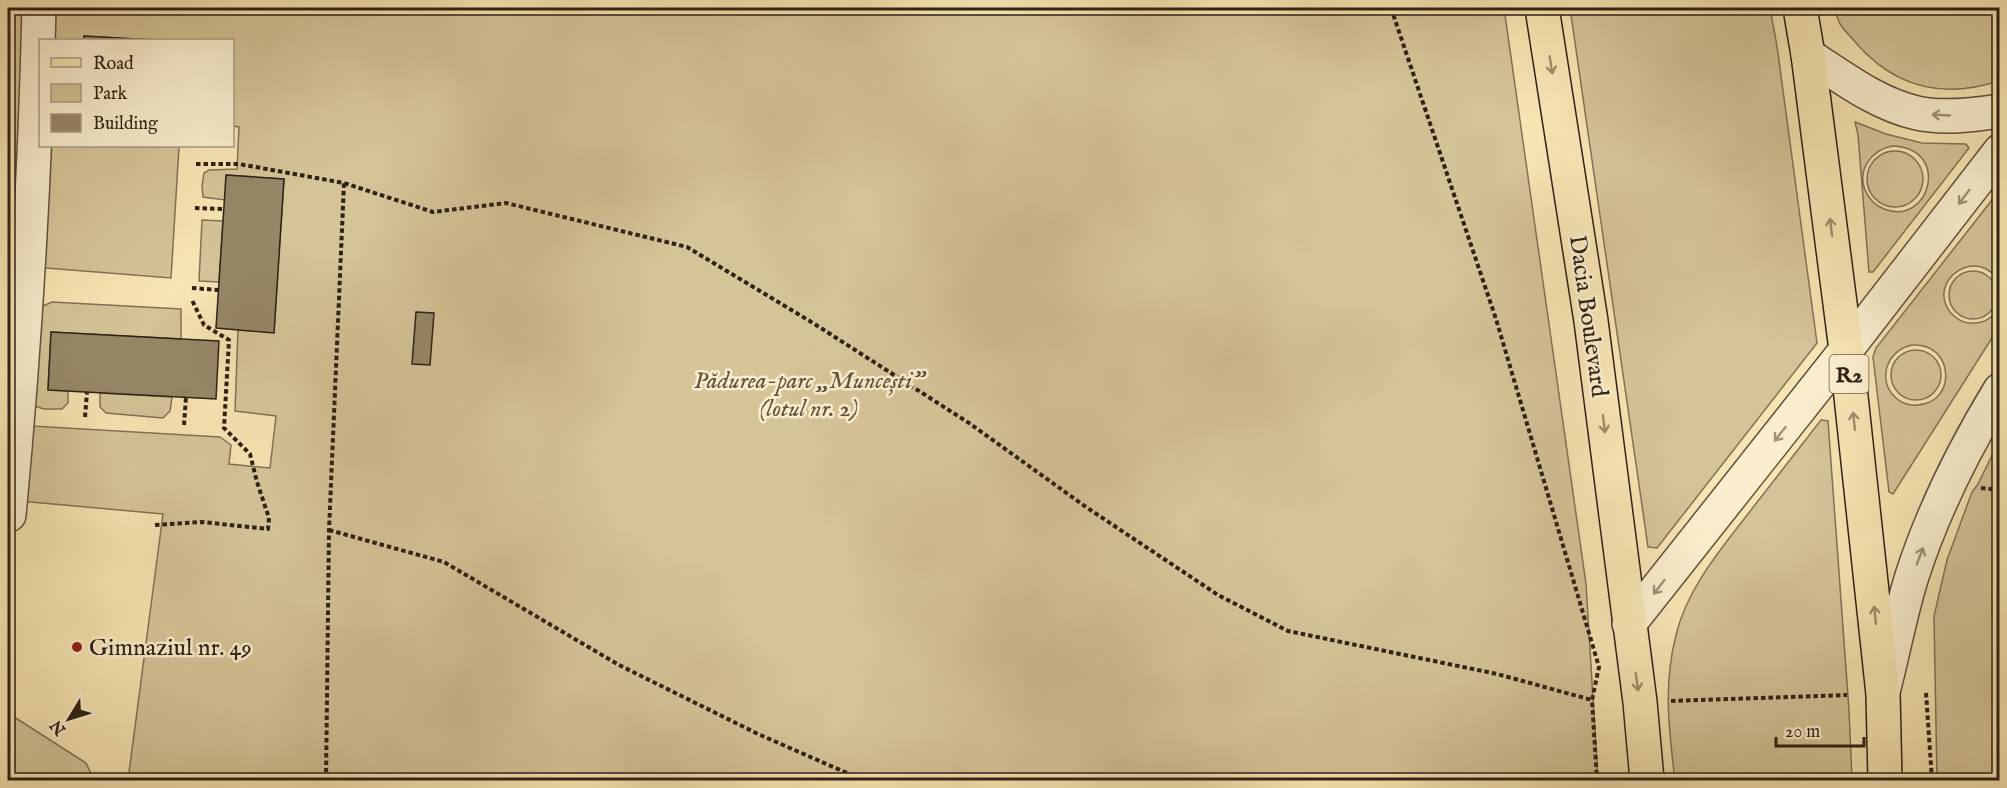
<svg xmlns="http://www.w3.org/2000/svg" width="2007" height="788" font-family="'IM FELL English',serif">
	<style>
		.green { fill: #d5c498; stroke: #827256; stroke-width: 1.5; fill-rule: evenodd }
		.building { fill: #978767; stroke: #2e2115; stroke-width: 1.5 }
		.lines { fill: none; stroke-linecap: round; stroke-linejoin: round }
		.minor-casing { stroke: #60523c; stroke-width: 36 }
		.major-casing { stroke: #2e2115; stroke-width: 36 }
		.path { stroke: #2e2115; stroke-width: 4; stroke-dasharray: 4.5 3; stroke-linecap: butt }
		.minor { stroke: #faeece; stroke-width: 33 }
		.major { stroke: #f7e5b3; stroke-width: 33 }
		.oneway { stroke: #9d8d6c }
		.oneway2 { stroke: #9e927b }
		.poi-dot { fill: #8f2418; stroke: #faeece; stroke-width: 2 }
		.labels { text-anchor: middle; stroke-width: 5; stroke-linejoin: round; paint-order: stroke }
		.shield { fill: #faeece; stroke: #6b5e4c; stroke-width: 1.5 }
		.shield-label { font-size: 22px; font-weight: bold; fill: #2e2115 }
		.street-label { font-size: 24px; fill: #2e2115; stroke: #faeece }
		.park-label { font-size: 24px; font-style: italic; fill: #60523c; stroke: #faeece }
		.poi-label { font-size: 24px; fill: #2e2115; stroke: #faeece; text-anchor: start }
	</style>
	<rect width="100%" height="100%" fill="#f7e5b3"/>
	<filter id="stains"><feTurbulence type="fractalNoise" baseFrequency=".00333" numOctaves="4"/><feColorMatrix values="0 0 0 0 .2 0 0 0 0 .09 0 0 0 0 .02 0 0 0 .5 -.17"/></filter>
	<radialGradient id="worn" r=".72"><stop offset=".6" stop-color="#630" stop-opacity="0"/><stop offset="1" stop-color="#630" stop-opacity=".3"/></radialGradient>
	<g class="green">
		<polygon points="8,8 29,8 8,409"/>
		<polygon points="55,8 1504,8 1586,584 1598,780 128,780 163,514 20,501 32,426 220,437 231,445 229,464 270,468 276,416 235,411 238,330 274,332 284,179 227,175 225,200 203,197 202,186 204,173 209,170 237,169 239,127 233,126 232,40 154,40 84,36 84,40 52,40"/>
		<polygon points="1570,8 1770,8 1777,46 1817,343 1657,548 1648,547"/>
		<path d="M 1835,8 L 1999,8 L 1999,81 C 1943,99 1895,88 1856,43 C 1844,29 1838,26 1835,8 Z"/>
		<path d="M 1855,122 L 1886,134 L 1922,143 L 1966,144 L 1969,148 L 1873,272 L 1869,272 L 1858,135 ZM 1892,146 C 1951,147 1931,227 1884,209 C 1876,206 1869,199 1865,190 C 1857,169 1872,150 1892,146 Z"/>
		<polygon points="48,146 179,147 171,278 46,268 37,264"/>
		<circle cx="1895" cy="179" r="28"/>
		<path d="M 1999,191 L 1999,283 C 1979,244 1926,280 1950,312 C 1956,319 1964,324 1974,323 C 1986,323 1994,316 1999,306 L 1999,327 L 1893,494 L 1889,492 L 1873,357 L 1876,348 ZM 1912,345 C 1954,342 1958,403 1917,405 C 1910,406 1901,403 1896,398 C 1876,380 1887,350 1912,345 Z"/>
		<polygon points="202,220 223,221 219,282 199,281"/>
		<circle cx="1973" cy="295" r="24"/>
		<polygon points="52,302 181,309 181,339 51,332 48,389 68,391 68,403 62,409 44,409 34,406 38,308"/>
		<circle cx="1916" cy="375" r="25"/>
		<polygon points="100,393 172,397 170,411 163,418 106,413 100,407"/>
		<path d="M 1821,420 L 1828,421 L 1849,710 L 1852,780 L 1675,780 C 1669,730 1663,686 1676,635 C 1687,588 1722,548 1751,510 C 1774,480 1798,450 1821,420 Z"/>
		<polygon points="1999,441 1999,780 1937,780 1934,616 1947,560 1972,492 1978,484"/>
		<polygon points="8,713 86,763 94,780 8,780"/>
	</g>
	<g class="building">
		<polygon points="84,36 154,40 84,40"/>
		<polygon points="226,175 284,179 274,333 216,328"/>
		<polygon points="416,312 434,313 430,365 412,364"/>
		<polygon points="51,332 219,341 216,399 48,390"/>
	</g>
	<g class="lines">
		<defs>
			<g id="minor">
				<path d="M 1808,55 C 1842,77 1877,104 1917,113 C 1942,119 1974,115 2000,111"/>
				<path d="M 9,515 C 25,346 35,177 39,8"/>
				<polyline points="1629,624 1846,350 2000,151"/>
				<path d="M 1883,692 C 1893,654 1900,614 1912,576 C 1933,511 1964,449 2000,390"/>
			</g>
			<g id="major">
				<polyline points="1542,8 1591,321 1640,702 1647,780"/>
				<polyline points="1800,8 1808,55 1846,350 1883,694 1885,780"/>
			</g>
		</defs>
		<use href="#minor" class="minor-casing"/>
		<use href="#major" class="major-casing"/>
		<g class="path">
			<polyline points="1391,8 1496,319 1599,667 1592,700 1597,780"/>
			<polyline points="196,164 239,164 344,183 433,212 506,203 687,247 813,323 969,423 1086,507 1218,595 1288,631 1497,674 1592,700"/>
			<polyline points="195,208 224,209"/>
			<polyline points="192,288 219,290"/>
			<polyline points="85,417 87,392"/>
			<polyline points="184,425 186,397"/>
			<polyline points="1981,488 2000,490"/>
			<polyline points="155,525 202,522 268,529 269,518 257,482 250,454 224,428 229,340 204,325 192,300"/>
			<polyline points="329,530 444,562 619,665 758,734 863,780"/>
			<polyline points="1926,693 1932,780"/>
			<polyline points="1671,701 1847,695"/>
			<polyline points="326,780 329,530 344,183"/>
		</g>
		<use href="#minor" class="minor"/>
		<use href="#major" class="major"/>
	</g>
	<defs><path id="oneway-shaft" d="M-6 0H5M1.5-3L5.5 0L1.5 3" fill="none" stroke-width="1.6" stroke-linecap="round" stroke-linejoin="round" transform="scale(1.5)"/></defs>
	<g class="oneway">
		<use href="#oneway-shaft" transform="translate(1551 65) rotate(81)"/>
		<use href="#oneway-shaft" transform="translate(1831 227) rotate(-97)"/>
		<use href="#oneway-shaft" transform="translate(1854 421) rotate(-96)"/>
		<use href="#oneway-shaft" transform="translate(1604 424) rotate(83)"/>
		<use href="#oneway-shaft" transform="translate(1875 615) rotate(-96)"/>
		<use href="#oneway-shaft" transform="translate(1637 682) rotate(82)"/>
	</g>
	<g class="oneway2">
		<use href="#oneway-shaft" transform="translate(1941 115) rotate(-177)"/>
		<use href="#oneway-shaft" transform="translate(1964 197) rotate(127)"/>
		<use href="#oneway-shaft" transform="translate(1780 434) rotate(128)"/>
		<use href="#oneway-shaft" transform="translate(1920 556) rotate(-69)"/>
		<use href="#oneway-shaft" transform="translate(1659 587) rotate(128)"/>
	</g>
	<circle class="poi-dot" cx="77" cy="647" r="6"/>
	<g class="labels">
		<rect class="shield" x="1829.5" y="355" width="39" height="38" rx="4.5"/>
		<g class="shield-label">
			<text x="1849" y="382">R2</text>
		</g>
		<g class="street-label">
			<text transform="translate(1589 316) rotate(82)" y="8">Dacia Boulevard</text>
		</g>
		<g class="park-label">
			<text x="809" y="388">Pădurea-parc „Muncești”<tspan x="809" dy="28">(lotul nr. 2)</tspan></text>
		</g>
		<g class="poi-label">
			<text x="89" y="655">Gimnaziul nr. 49</text>
		</g>
	</g>
	<rect width="2007" height="788" fill="none" stroke="#f7e5b3" stroke-width="30"/>
	<rect x="9" y="9" width="1989" height="770" fill="none" stroke="#2e2115" stroke-width="3"/>
	<rect x="15" y="15" width="1977" height="758" fill="none" stroke="#2e2115" stroke-width="1.5"/>
	<rect x="39" y="39" width="195" height="108" fill="#faeece" stroke="#a89c84" stroke-width="1.5"/>
	<rect x="51" y="58" width="30" height="9" fill="#f7e5b3" stroke="#a89c84" stroke-width="1.5"/>
	<text x="93" y="69" font-size="18" fill="#2e2115">Road</text>
	<rect x="51" y="84" width="30" height="18" fill="#d5c498" stroke="#a89c84" stroke-width="1.5"/>
	<text x="93" y="99" font-size="18" fill="#2e2115">Park</text>
	<rect x="51" y="114" width="30" height="18" fill="#978767" stroke="#a89c84" stroke-width="1.5"/>
	<text x="93" y="129" font-size="18" fill="#2e2115">Building</text>
	<g transform="translate(69 719) rotate(232)" stroke="#faeece" stroke-width="4.5" paint-order="stroke">
	<path d="M0-4.5L10 22L0 15L-10 22Z" fill="#2e2115"/>
	<text y="-9" font-size="16" font-weight="bold" text-anchor="middle" fill="#2e2115">N</text>
	</g>
	<path d="M1776 737v9h88v-9" fill="none" stroke="#2e2115" stroke-width="3"/>
	<text x="1785" y="737" font-size="18" fill="#2e2115" stroke="#faeece" stroke-width="4.5" paint-order="stroke">20 m</text>
	<rect width="100%" height="100%" filter="url(#stains)"/>
	<rect width="100%" height="100%" fill="url(#worn)"/>
</svg>
